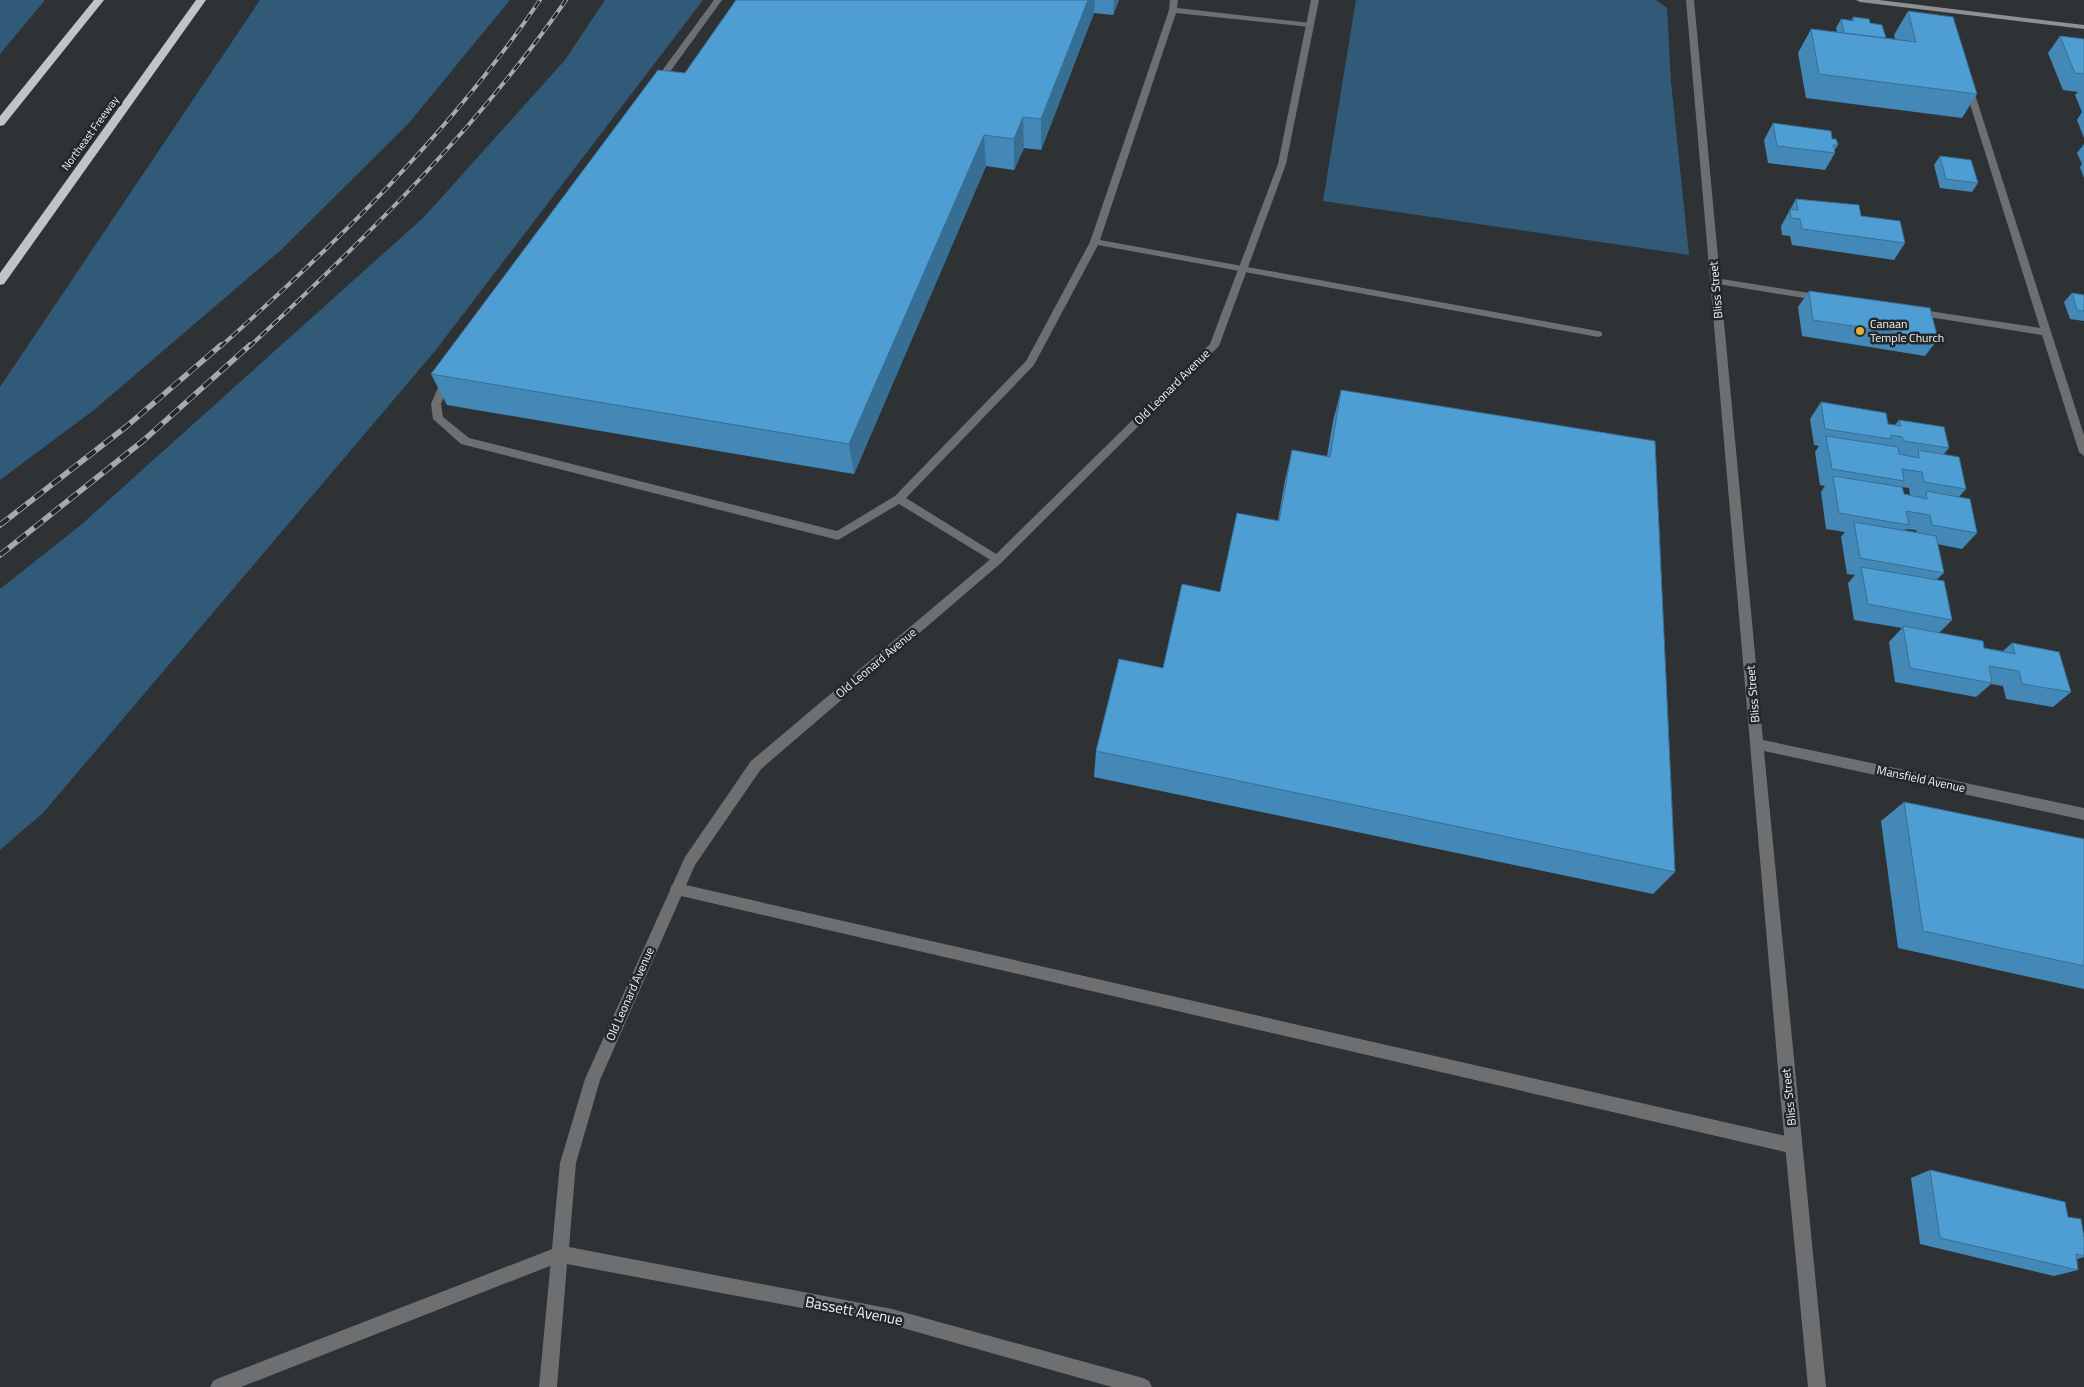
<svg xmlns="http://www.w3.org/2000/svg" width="2084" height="1387" font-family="'Titillium Web',sans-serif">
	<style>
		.green { fill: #305a78 }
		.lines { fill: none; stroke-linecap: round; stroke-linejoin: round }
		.lane { fill: #6d6f70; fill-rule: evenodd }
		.street { fill: #6d6f70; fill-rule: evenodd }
		.secondary { fill: #8e9194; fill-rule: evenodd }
		.highway { fill: #bfc4c7; fill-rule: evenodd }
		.rail-far1-casing { stroke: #a6aaac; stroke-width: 4 }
		.rail-casing { stroke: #a6aaac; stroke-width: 5.5 }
		.rail-far1 { stroke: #24282b; stroke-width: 2.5; stroke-dasharray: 8; stroke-linecap: butt }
		.rail { stroke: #24282b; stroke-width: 4; stroke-dasharray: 11; stroke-linecap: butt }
		.wall { fill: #4388b6; fill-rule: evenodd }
		.shaded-wall { fill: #376f94 }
		.building { fill: #4e9ed4; stroke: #376f94 }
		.poi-dot { fill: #dab333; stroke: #24282b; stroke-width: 2 }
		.labels { text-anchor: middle; stroke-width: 5; stroke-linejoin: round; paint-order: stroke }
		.far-street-label { font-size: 11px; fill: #f0f3f5; stroke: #24282b }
		.street-label { font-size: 12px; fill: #f0f3f5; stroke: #24282b }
		.poi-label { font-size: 12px; fill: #f0f3f5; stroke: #24282b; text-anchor: start }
		.near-street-label { font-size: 15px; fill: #f0f3f5; stroke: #24282b }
	</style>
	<rect width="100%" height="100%" fill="#2e3235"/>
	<g class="green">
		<polygon points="0,0 45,0 0,54"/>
		<polygon points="260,0 510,0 408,124 282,249 94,410 0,480 0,387"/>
		<polygon points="605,0 703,0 435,351 43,813 0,850 0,589 82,524 424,217 565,60"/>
		<polygon points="1356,0 1656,0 1667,8 1671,82 1689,255 1323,201"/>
	</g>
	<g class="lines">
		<g class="lane">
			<polygon points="714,0 722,0 659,87 653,87 653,83"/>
			<polygon points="1170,0 1178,0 1177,8 1310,23 1314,25 1310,27 1176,13 1100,240 1598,331 1602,332 1602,336 1598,337 1098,245 1034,365 906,498 1001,557 1003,560 997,564 899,504 838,540 461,444 433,419 431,404 442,378 447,374 452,378 441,404 443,417 469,438 837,531 895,496 1026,361 1090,242 1169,10"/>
			<polygon points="1965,83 1972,85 2084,435 2084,456 2079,452 2042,335 1916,315 1911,312 1916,309 2040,328 1964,85"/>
			<polygon points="1715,278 1822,295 1827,298 1822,301 1712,283 1712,279"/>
			<polygon points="677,883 1794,1138 1800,1140 1802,1146 1800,1152 1794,1154 677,895 672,893 670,889 672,885"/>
			<polygon points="560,1246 566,1248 568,1254 566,1260 560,1262 241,1387 210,1387 213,1381 219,1378"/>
		</g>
		<g class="street">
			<polygon points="1311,0 1319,0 1286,164 1219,346 1001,563 761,769 695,865 600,1080 576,1163 569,1247 892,1309 1143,1378 1149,1381 1152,1387 1112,1387 892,1325 567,1264 557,1387 539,1387 560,1163 585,1079 685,857 751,761 993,557 1210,344 1278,164"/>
			<polygon points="1686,0 1694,0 1763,740 2084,808 2084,820 1764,751 1826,1387 1808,1387 1780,1092"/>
		</g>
		<polygon class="secondary" points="1856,0 1879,0 2084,25 2084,29 1860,2"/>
		<g class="highway">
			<polygon points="94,0 104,0 4,125 0,126 0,116"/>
			<polygon points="196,0 206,0 4,284 0,285 0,273"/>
		</g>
		<defs>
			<g id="rail-far1">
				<path d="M 220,347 C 338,242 451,132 540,0"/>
				<path d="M 249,347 C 364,240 477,129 566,0"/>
			</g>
			<g id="rail">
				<polyline points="0,525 127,426 221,345"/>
				<polyline points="0,555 144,440 250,345"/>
			</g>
		</defs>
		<use href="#rail-far1" class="rail-far1-casing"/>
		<use href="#rail" class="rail-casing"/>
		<use href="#rail-far1" class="rail-far1"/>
		<use href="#rail" class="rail"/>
	</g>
	<g class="wall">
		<polygon points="736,0 1119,0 1113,15 1094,13 1041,150 1024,148 1014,170 986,166 854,474 447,405 431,374 685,73"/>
		<polygon points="1908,11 1977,94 1962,118 1806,98 1798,53 1811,29 1837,32 1836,28 1841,19 1851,21 1853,17 1870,23 1886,38 1895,39 1894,35"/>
		<polygon points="2060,36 2084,39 2084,138 2077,120 2082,112 2075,95 2078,92 2063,90 2048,53"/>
		<polygon points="1773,123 1832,139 1838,145 1834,151 1835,153 1825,170 1768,163 1764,140"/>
		<polygon points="2084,144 2084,178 2080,167 2082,164 2077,153"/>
		<polygon points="1940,156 1978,183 1972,192 1940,188 1934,165"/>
		<polygon points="1796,199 1861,216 1905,243 1894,260 1792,245 1790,236 1782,235 1781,226"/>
		<polygon points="1809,291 1938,339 1925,356 1802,336 1798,307"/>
		<polygon points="2072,293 2084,295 2084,321 2070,319 2064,302"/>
		<polygon points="1341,390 1675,872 1653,894 1094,777 1096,751 1163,668 1220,592 1278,520 1285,480 1292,450 1327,456 1333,421"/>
		<path d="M 1821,402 L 1888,424 L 1895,425 L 1899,420 L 1949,448 L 1944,454 L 1966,489 L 1959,497 L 1977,533 L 1962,549 L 1937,544 L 1944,573 L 1936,580 L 1952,620 L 1939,633 L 1984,648 L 2003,651 L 2012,643 L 2071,692 L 2053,707 L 2006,699 L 2003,686 L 1991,684 L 1976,697 L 1895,682 L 1889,642 L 1902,628 L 1854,620 L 1848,583 L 1855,575 L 1847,574 L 1841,537 L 1845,532 L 1826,529 L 1821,492 L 1825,486 L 1820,485 L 1815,452 L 1819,446 L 1814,445 L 1810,419 ZM 1902,487 L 1909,488 L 1910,495 L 1904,494 ZM 1906,529 L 1916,530 L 1917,532 L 1904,530 Z"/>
		<polygon points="1904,802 2084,839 2084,989 1898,948 1881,821"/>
		<polygon points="1930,1170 2068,1217 2084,1238 2084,1257 2077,1259 2078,1270 2054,1276 1920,1244 1911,1178"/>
	</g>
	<g class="shaded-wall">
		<polygon points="1088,0 1095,0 1094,13 1041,150 1041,119"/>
		<polygon points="1114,0 1119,0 1113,15"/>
		<polygon points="1023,117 1024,148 1014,170 1014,139"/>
		<polygon points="984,135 986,166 854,474 849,444"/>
	</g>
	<g class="building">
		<polygon points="736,0 1088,0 1041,119 1023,117 1014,139 984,135 849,444 431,374 658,70 685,73"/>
		<polygon points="1908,11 1953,17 1977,94 1819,74 1811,29 1916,42"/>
		<polygon points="1853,17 1869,19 1870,23 1882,25 1886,38 1844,33 1841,19 1854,21"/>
		<polygon points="2060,36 2084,39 2084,74 2075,73"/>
		<polygon points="1773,123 1831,131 1832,139 1836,139 1838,145 1833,145 1835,153 1777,146"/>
		<polygon points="1940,156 1971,160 1978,183 1946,179"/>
		<polygon points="1796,199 1859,205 1861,216 1900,221 1905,243 1802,229 1800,219 1791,218 1790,209 1798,210"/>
		<polygon points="1809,291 1930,308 1938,339 1813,320"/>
		<polygon points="2072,293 2084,295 2084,311 2077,310"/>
		<polygon points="1341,390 1655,441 1675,872 1096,751 1119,659 1163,668 1182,584 1220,592 1237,513 1279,521 1292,450 1330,457"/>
		<polygon points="1821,402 1886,413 1888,424 1901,426 1899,420 1944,427 1949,448 1904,441 1902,437 1891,435 1891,439 1825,429"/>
		<polygon points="1826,436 1898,447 1899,454 1919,458 1918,450 1959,457 1966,489 1924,482 1922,472 1902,469 1904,481 1832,469"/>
		<polygon points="1833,476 1902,487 1904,494 1927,499 1926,491 1970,499 1977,533 1932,525 1930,515 1906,511 1909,525 1839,513"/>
		<polygon points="1854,522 1936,536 1944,573 1860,558"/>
		<polygon points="1861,567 1944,581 1952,620 1868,604"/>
		<polygon points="1903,626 1983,641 1984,648 2015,654 2012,643 2059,652 2071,692 2022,684 2019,671 1989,666 1992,683 1910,668"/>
		<polygon points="1904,802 2084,839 2084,966 1923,931"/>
		<polygon points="1930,1170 2065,1202 2068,1217 2081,1219 2084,1238 2084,1256 2076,1254 2078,1270 1940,1238"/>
	</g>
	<circle class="poi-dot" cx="1860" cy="331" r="5"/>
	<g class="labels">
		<g class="far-street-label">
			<text transform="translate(90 133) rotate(-54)" y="4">Northeast Freeway</text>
		</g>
		<g class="street-label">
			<text transform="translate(1716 290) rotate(-95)" y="4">Bliss Street</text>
			<text transform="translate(1172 387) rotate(-45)" y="4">Old Leonard Avenue</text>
			<text transform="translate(876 663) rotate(-40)" y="4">Old Leonard Avenue</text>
			<text transform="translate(1753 694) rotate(-95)" y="4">Bliss Street</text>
			<text transform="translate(1921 779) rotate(12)" y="4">Mansfield Avenue</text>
			<text transform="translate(630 994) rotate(-66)" y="4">Old Leonard Avenue</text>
			<text transform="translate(1789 1097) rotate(-96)" y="4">Bliss Street</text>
		</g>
		<g class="poi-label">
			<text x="1870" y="328">Canaan<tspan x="1870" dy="14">Temple Church</tspan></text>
		</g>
		<g class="near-street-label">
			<text transform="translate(854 1311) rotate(11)" y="5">Bassett Avenue</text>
		</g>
	</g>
</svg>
